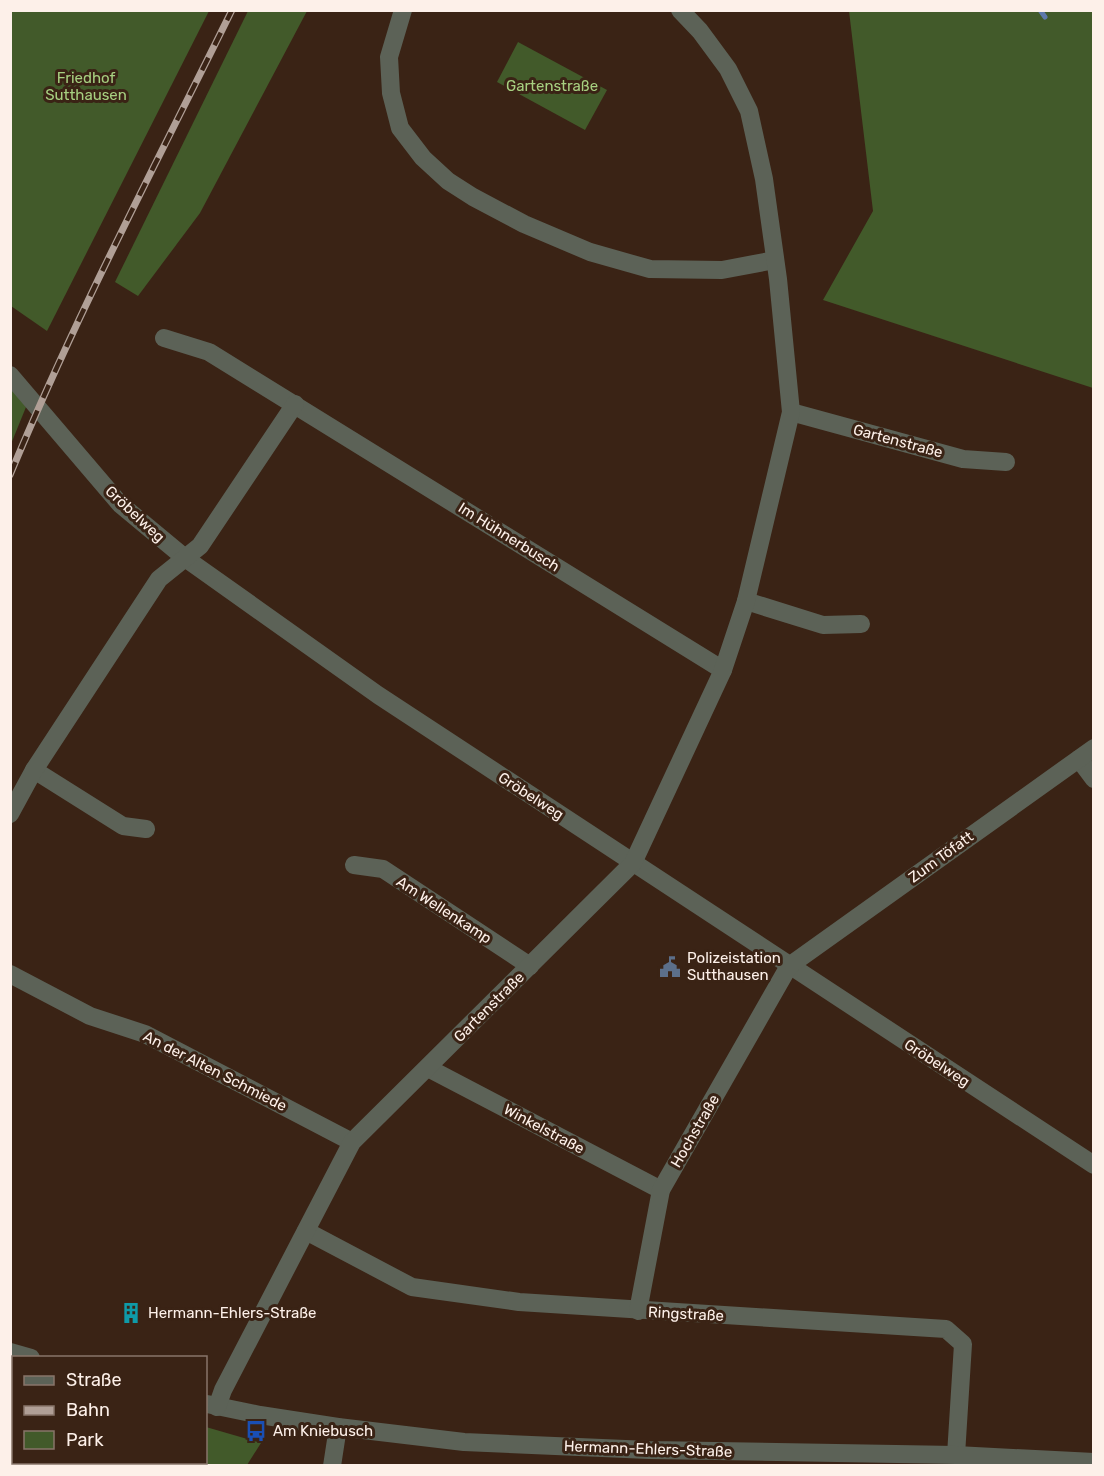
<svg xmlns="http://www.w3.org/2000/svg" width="1104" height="1476" font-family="Rubik,sans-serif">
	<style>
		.green { fill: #425a2a }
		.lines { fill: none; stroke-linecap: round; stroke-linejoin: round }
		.stream { stroke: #5e78aa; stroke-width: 5 }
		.minor { stroke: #5c6257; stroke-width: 18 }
		.rail-casing { stroke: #b09f96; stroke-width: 7 }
		.rail { stroke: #3a2315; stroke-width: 4.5; stroke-dasharray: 14; stroke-linecap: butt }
		.labels { text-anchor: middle; stroke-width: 6; stroke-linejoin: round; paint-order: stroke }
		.park-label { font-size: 15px; fill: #a7d081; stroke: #3a2315 }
		.street-label { font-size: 15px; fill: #fdf0e9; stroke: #3a2315 }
		.poi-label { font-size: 15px; fill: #fdf0e9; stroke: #3a2315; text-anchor: start }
	</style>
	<rect width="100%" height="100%" fill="#3a2315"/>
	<g class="green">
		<polygon points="11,10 209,11 47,331 11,306"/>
		<polygon points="248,11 307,11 200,213 138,296 115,282"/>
		<polygon points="849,11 1093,11 1093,388 823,300 873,211"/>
		<polygon points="518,42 607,90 585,130 497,82"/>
		<polygon points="11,387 26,407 11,444"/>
		<polygon points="10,1375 14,1376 14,1462 206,1462 206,1427 261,1443 247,1465 11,1465"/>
	</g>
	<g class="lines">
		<polyline class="stream" points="1040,10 1045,17"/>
		<g class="minor">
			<polyline points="403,10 389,57 391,93 400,128 423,158 448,181 473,197 524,224 590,252 650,269 722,270 775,260"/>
			<polyline points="164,338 209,352 723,670"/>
			<polyline points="10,375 120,504 185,558 378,695 1094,1165"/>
			<polyline points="791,412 963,459 1006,462"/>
			<polyline points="746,601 823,625 861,624"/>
			<polyline points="1079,759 1094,779"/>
			<polyline points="34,770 123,826 146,829"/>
			<polyline points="10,814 34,770 159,579 200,546 295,404"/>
			<polyline points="354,865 383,869 530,966"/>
			<polyline points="10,974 90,1016 145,1034 352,1142"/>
			<polyline points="428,1068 661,1190"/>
			<polyline points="306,1231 412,1287 519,1302 946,1329 963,1344 956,1455"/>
			<polyline points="638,1311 661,1190 789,966 1094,748"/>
			<polyline points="10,1352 31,1358"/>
			<polyline points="207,1404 260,1415 338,1427 464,1442 649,1450 956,1455 1094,1462"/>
			<polyline points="217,1407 223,1390 352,1142 633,863 723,670 746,601 791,412 778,279 764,179 749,111 728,69 700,31 680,10"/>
			<polyline points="332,1466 338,1427"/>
		</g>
		<defs>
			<path id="rail" d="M 10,475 C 75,317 156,164 232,10"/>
		</defs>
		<use href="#rail" class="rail-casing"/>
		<use href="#rail" class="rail"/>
	</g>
	<defs>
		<symbol id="civic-bare" viewBox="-9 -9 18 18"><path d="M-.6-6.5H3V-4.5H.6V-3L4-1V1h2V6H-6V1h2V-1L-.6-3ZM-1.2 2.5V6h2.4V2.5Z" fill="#5c6f8a" stroke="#3a2315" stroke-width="2.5" paint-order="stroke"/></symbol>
		<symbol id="building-bare" viewBox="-9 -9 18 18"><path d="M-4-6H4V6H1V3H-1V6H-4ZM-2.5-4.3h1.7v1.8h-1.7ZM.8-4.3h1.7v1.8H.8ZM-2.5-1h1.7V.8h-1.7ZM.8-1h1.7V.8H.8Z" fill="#0f9aa8" stroke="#3a2315" stroke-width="2.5" paint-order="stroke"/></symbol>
		<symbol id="bus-bare" viewBox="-9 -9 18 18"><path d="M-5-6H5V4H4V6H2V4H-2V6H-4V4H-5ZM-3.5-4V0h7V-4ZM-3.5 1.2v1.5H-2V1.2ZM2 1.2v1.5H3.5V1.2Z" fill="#1a4fb4" stroke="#3a2315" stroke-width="2.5" paint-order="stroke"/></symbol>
	</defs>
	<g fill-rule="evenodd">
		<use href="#civic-bare" x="655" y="952" width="30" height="30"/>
		<use href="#building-bare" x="116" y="1298" width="30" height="30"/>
		<use href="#bus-bare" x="241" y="1416" width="30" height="30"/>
	</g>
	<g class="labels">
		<g class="park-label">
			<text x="86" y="83">Friedhof<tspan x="86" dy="17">Sutthausen</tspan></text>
			<text x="552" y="91">Gartenstraße</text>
		</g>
		<g class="street-label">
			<text transform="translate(898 441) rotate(15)" y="5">Gartenstraße</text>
			<text transform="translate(135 514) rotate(43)" y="5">Gröbelweg</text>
			<text transform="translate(509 537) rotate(32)" y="5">Im Hühnerbusch</text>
			<text transform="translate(531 796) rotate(33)" y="5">Gröbelweg</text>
			<text transform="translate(941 857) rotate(-36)" y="5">Zum Töfatt</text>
			<text transform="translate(444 910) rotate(33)" y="5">Am Wellenkamp</text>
			<text transform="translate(489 1007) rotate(-45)" y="5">Gartenstraße</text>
			<text transform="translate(937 1063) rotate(33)" y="5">Gröbelweg</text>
			<text transform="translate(215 1071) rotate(27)" y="5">An der Alten Schmiede</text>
			<text transform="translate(544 1129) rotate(28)" y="5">Winkelstraße</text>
			<text transform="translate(695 1131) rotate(-60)" y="5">Hochstraße</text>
			<text transform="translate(686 1314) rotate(3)" y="5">Ringstraße</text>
			<text transform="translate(648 1449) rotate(2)" y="5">Hermann-Ehlers-Straße</text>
		</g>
		<g class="poi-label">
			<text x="687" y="963">Polizeistation<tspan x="687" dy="17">Sutthausen</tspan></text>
			<text x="148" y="1318">Hermann-Ehlers-Straße</text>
			<text x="273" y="1436">Am Kniebusch</text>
		</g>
	</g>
	<rect width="1104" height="1476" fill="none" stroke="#fdf0e9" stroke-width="24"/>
	<rect x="12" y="1356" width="195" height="108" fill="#3a2315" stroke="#88756a" stroke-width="1.5"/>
	<rect x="24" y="1376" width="30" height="9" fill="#5c6257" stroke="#88756a" stroke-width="1.5"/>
	<text x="66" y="1386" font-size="18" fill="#fdf0e9">Straße</text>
	<rect x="24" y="1406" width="30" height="9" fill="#b09f96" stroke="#88756a" stroke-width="1.5"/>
	<text x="66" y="1416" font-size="18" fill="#fdf0e9">Bahn</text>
	<rect x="24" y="1431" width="30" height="18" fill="#425a2a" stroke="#88756a" stroke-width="1.5"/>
	<text x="66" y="1446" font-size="18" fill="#fdf0e9">Park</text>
</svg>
